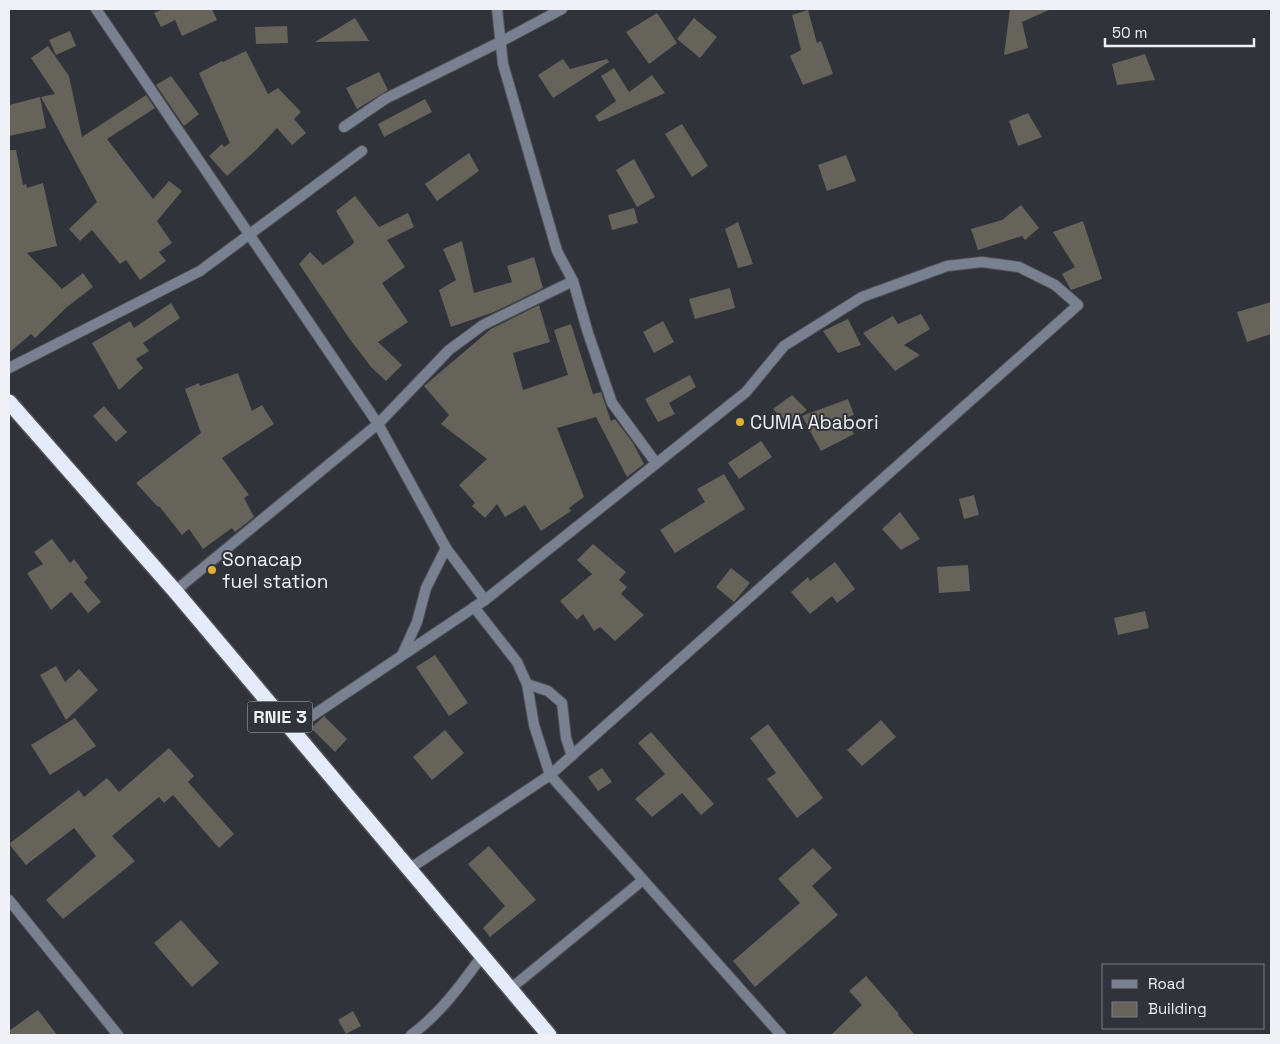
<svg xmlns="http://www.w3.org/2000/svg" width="1280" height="1044" font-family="'Space Grotesk',sans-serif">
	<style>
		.building { fill: #66635a }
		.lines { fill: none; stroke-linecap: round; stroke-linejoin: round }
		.street-casing { stroke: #4f5158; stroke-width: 12 }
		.highway-casing { stroke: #4f5158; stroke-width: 18 }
		.street { stroke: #79808f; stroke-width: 10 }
		.highway { stroke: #e4ebfa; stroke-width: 15 }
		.poi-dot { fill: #ddb133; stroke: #30333a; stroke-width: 2 }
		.labels { text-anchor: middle; stroke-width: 4; stroke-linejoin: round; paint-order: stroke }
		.shield { fill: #30333a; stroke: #b6b8be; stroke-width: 1 }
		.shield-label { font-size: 18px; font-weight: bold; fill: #eff1f6 }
		.poi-label { font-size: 19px; fill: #eff1f6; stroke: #30333a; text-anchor: start }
	</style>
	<rect width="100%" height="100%" fill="#30333a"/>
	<g class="building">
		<polygon points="164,9 212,9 217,20 182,36 175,20 161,27 154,13"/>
		<polygon points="1010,9 1051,9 1022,22 1028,48 1004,55"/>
		<polygon points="808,10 817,43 821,41 833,74 803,85 790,56 801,50 792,15"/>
		<polygon points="657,13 677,43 649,64 626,32"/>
		<polygon points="355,18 369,41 315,42"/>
		<polygon points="694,18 717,37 700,58 677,39"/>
		<polygon points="287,26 288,43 256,44 255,27"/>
		<polygon points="70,31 76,46 56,55 49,40"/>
		<polygon points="48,46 69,76 82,137 146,95 155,108 107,139 153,199 169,181 182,191 157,221 172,243 159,252 166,261 140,280 126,260 120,264 92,230 80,241 69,229 97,202 41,97 55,94 31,58"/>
		<polygon points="246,51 268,94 278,88 301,112 294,119 306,133 292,145 277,128 257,149 227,176 209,156 222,144 224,147 230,143 199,73 222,61 223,62"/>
		<polygon points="1145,54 1155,80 1117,85 1112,64"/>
		<polygon points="563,59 570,69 607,59 609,62 553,98 538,75"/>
		<polygon points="614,68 629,92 652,75 665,93 599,122 595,116 616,101 601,76"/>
		<polygon points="379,72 388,90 357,109 346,88"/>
		<polygon points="171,76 199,114 184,126 156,85"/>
		<polygon points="40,97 46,128 9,136 9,105"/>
		<polygon points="425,99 432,112 384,137 378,124"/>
		<polygon points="1028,113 1042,137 1018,146 1009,121"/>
		<polygon points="682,124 708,166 692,177 665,134"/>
		<polygon points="9,150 16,150 23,185 26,184 27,188 43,183 57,246 27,253 62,289 83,273 93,287 67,307 35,338 31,334 9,353"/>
		<polygon points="469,153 479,171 437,201 425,184"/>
		<polygon points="846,155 856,181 827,191 818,165"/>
		<polygon points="634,159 655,197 637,207 616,170"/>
		<polygon points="355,196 379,227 408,213 414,227 387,240 405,267 382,283 408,322 378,342 402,365 386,381 371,367 349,338 299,264 310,252 323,265 352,245 354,242 336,211"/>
		<polygon points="1021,205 1039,228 1025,240 1022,236 978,250 971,229 1002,220"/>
		<polygon points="634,208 638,223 612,230 608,215"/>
		<polygon points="1083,221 1102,279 1071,290 1062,274 1075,267 1053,232"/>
		<polygon points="738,222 753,264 738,268 725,229"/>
		<polygon points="462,241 474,293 512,282 507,266 534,257 543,288 494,312 451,327 439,290 456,280 443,249"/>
		<polygon points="730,288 735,308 695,319 689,299"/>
		<polygon points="1271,302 1271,334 1247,342 1237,312"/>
		<polygon points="171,303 180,318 143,343 149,351 136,359 143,368 119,390 92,343 130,321 134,328"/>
		<polygon points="539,305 550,342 513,353 523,390 568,375 554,330 571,324 593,394 601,392 611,421 615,419 633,443 644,464 627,477 596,417 557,428 584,497 569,508 571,511 541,531 525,505 505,517 497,504 485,518 472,506 475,503 459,485 487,459 441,424 449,415 424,386 491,329"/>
		<polygon points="921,314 930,329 904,345 920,355 895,371 863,333 893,316 898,324"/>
		<polygon points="848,319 861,345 838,353 823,331"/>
		<polygon points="663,321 674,342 654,353 643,332"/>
		<polygon points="238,373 252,411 262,405 274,424 222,458 249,495 244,498 254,517 235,532 232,528 203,549 189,529 182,535 159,506 158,507 136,483 201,433 185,389 199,383 200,386"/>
		<polygon points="690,375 696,387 669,403 675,414 658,422 645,399"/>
		<polygon points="792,395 807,410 788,423 773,409"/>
		<polygon points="848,399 854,415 845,418 854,434 821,451 802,416"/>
		<polygon points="104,406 127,432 116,442 93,416"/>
		<polygon points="761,441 772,457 739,479 728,463"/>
		<polygon points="724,474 745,509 675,553 660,530 705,502 697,489"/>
		<polygon points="974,495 979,515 964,519 959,499"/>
		<polygon points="900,512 920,539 901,550 882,529"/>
		<polygon points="52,539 70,563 74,559 88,578 84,582 101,602 88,613 71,592 51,610 27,573 43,564 34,552"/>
		<polygon points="593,544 626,572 619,580 627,587 621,594 644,615 615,641 600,627 594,631 583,614 577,620 560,601 592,574 577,560"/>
		<polygon points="835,562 855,589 837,603 832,596 810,614 791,592 808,577 810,581"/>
		<polygon points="968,565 970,591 939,593 937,567"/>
		<polygon points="731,568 750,583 734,602 716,587"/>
		<polygon points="1145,611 1149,628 1118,635 1114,618"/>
		<polygon points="435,655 468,703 449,716 416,667"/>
		<polygon points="56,666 65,682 79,669 98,690 66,720 40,675"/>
		<polygon points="324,716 347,739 335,752 311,728"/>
		<polygon points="75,718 96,746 50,775 31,745"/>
		<polygon points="881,720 896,737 862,766 847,750"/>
		<polygon points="768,724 823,798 797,818 767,779 776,773 750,738"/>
		<polygon points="445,730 464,753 432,780 413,757"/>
		<polygon points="651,732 714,804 701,815 682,793 652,817 635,799 665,774 638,743"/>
		<polygon points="169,748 194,776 188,782 234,834 219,848 173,795 164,803 159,797 112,836 135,861 63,919 46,900 96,856 74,828 26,865 9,844 79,790 84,797 107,778 119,792"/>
		<polygon points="602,768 612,782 598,791 588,777"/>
		<polygon points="489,846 536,900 490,937 483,928 505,906 468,864"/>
		<polygon points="813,848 832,868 812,886 838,915 755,987 733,961 800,903 778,879"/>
		<polygon points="181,920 219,963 192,987 154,943"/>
		<polygon points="866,976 899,1014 898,1015 915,1035 831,1035 862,1005 849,991"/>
		<polygon points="38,1010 57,1035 9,1035 9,1031"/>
		<polygon points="353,1011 361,1026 346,1034 338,1020"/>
	</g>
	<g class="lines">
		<defs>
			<g id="street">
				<polyline points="96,9 378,424 446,548"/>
				<polyline points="497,9 503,64 557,251 573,281 588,333 612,403 656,463"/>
				<polyline points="344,127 385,99 502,41 562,9"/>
				<polyline points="9,368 200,271 362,151"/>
				<polyline points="175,591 378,424 449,350 483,325 573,281"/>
				<polyline points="474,607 517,662 527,684 534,725 550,775 781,1035"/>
				<polyline points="402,655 417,622 426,588 446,548 485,600"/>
				<polyline points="527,684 548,691 562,703 566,738 572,756"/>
				<polyline points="291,730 485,600 746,392 784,346 862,297 947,266 982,262 1019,267 1055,285 1078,305 550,775 409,869"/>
				<polyline points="9,900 118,1035"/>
				<polyline points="510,989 643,880"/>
				<path d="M 411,1035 C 440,1014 461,985 482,956"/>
			</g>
			<polyline id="highway" points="9,402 175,591 549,1035"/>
		</defs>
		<use href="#street" class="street-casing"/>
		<use href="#highway" class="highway-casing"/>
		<use href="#street" class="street"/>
		<use href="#highway" class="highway"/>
	</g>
	<g class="poi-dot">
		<circle cx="740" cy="422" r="5"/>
		<circle cx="212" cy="570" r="5"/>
	</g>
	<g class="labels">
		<rect class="shield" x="247.5" y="701.5" width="65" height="31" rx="4"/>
		<g class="shield-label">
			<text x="280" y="723">RNIE 3</text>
		</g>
		<g class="poi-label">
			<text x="750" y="429">CUMA Ababori</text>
			<text x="222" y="566">Sonacap<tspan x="222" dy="22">fuel station</tspan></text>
		</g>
	</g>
	<rect width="1280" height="1044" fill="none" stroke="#eff1f6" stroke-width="20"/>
	<rect x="1102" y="964" width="162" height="65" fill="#30333a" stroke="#7c7f85"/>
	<rect x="1112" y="980" width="25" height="8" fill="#79808f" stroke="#7c7f85"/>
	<text x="1148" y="989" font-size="15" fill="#eff1f6">Road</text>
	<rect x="1112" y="1002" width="25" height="15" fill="#66635a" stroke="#7c7f85"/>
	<text x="1148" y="1014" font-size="15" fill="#eff1f6">Building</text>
	<path d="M1105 38v8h149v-8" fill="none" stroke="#eff1f6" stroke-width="2.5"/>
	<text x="1112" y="38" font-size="15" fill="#eff1f6" stroke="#30333a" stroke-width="4" paint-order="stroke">50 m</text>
</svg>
